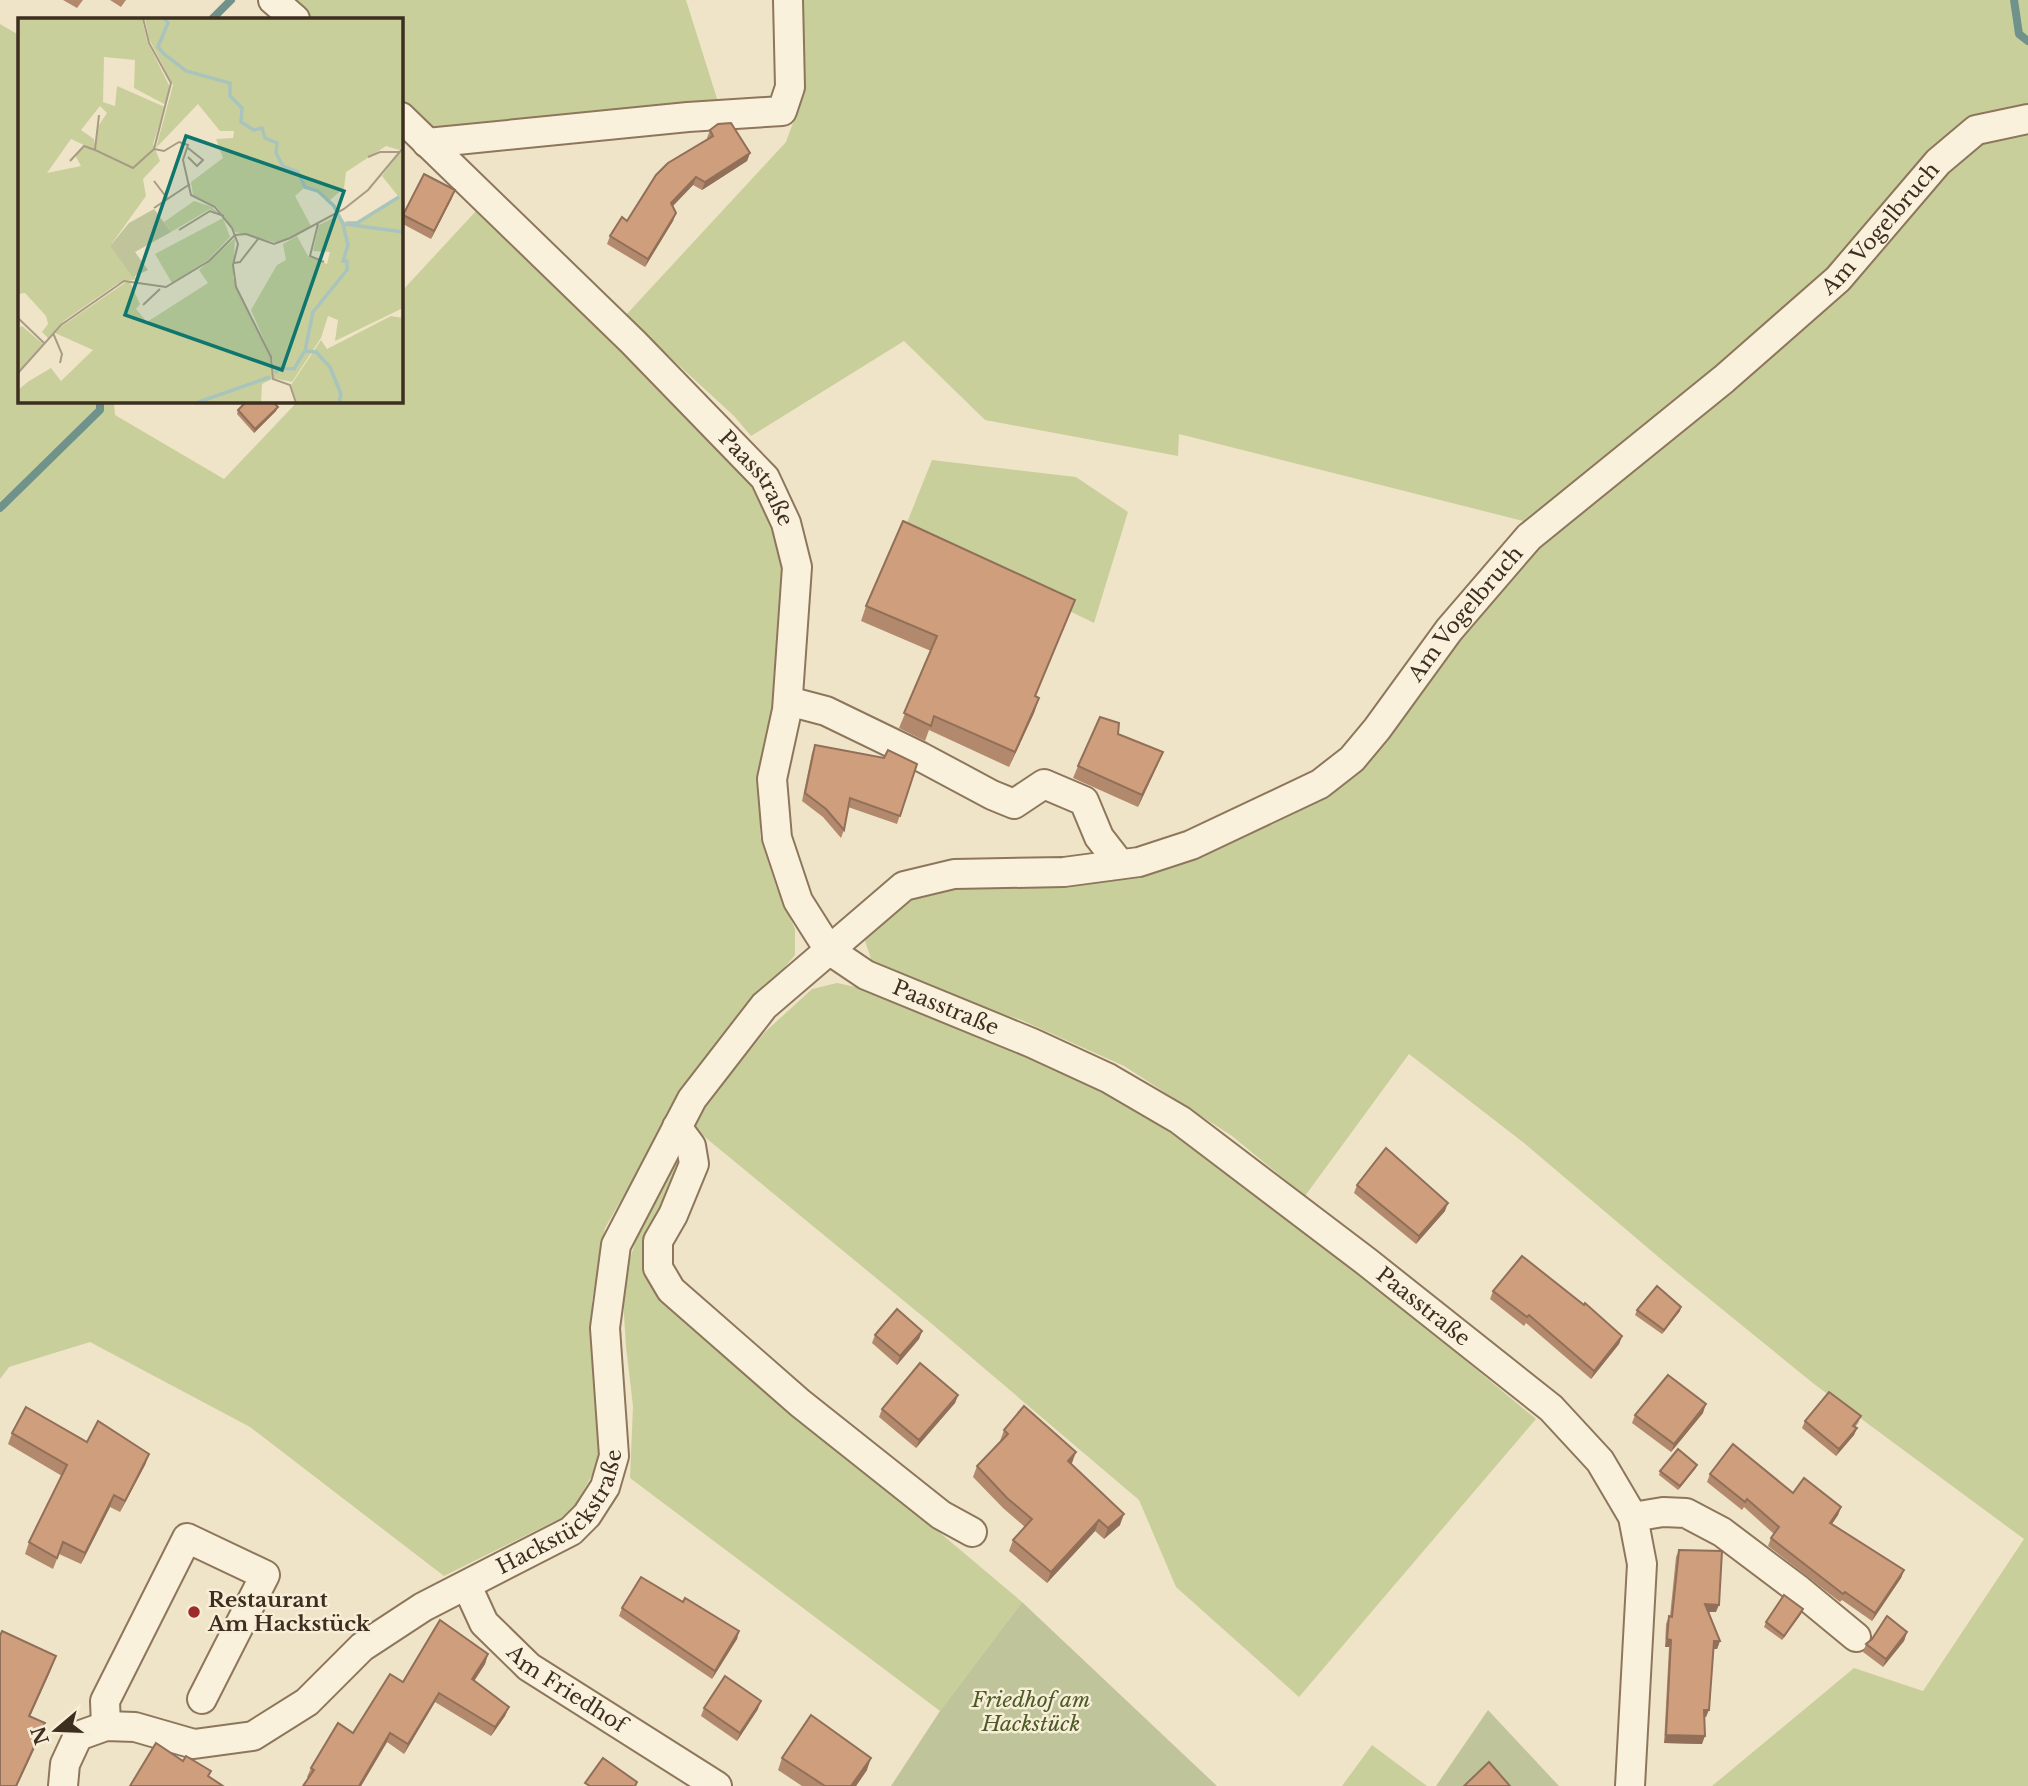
<svg xmlns="http://www.w3.org/2000/svg" width="2028" height="1786" font-family="'Libre Baskerville',serif">
	<style>
		.green { fill: #c9cf9b }
		.cemetery { fill: #bfc49a }
		.lines { fill: none; stroke-linecap: round; stroke-linejoin: round }
		.stream { stroke: #6f938a; stroke-width: 8 }
		.minor-casing { stroke: #8d765c; stroke-width: 32 }
		.minor { stroke: #faf1dc; stroke-width: 28 }
		.wall { fill: #b2896c }
		.shaded-wall { fill: #916f58 }
		.building { fill: #cf9f7d; stroke: #916f58; stroke-width: 2 }
		.poi-dot { fill: #9e2a2b; stroke: #f7eed8; stroke-width: 2.5 }
		.labels { text-anchor: middle; stroke-width: 5; stroke-linejoin: round; paint-order: stroke }
		.street-label { font-size: 21px; fill: #3d2e20; stroke: #f7eed8 }
		.poi-label { font-size: 21px; font-weight: bold; fill: #3d2e20; stroke: #f7eed8; text-anchor: start }
		.park-label { font-size: 21px; font-style: italic; fill: #4d5a26; stroke: #f7eed8 }
		.inset-river { fill: none; stroke: #a9c4bc; stroke-width: 3.5 }
		.inset-road { fill: none; stroke: #a89b85; stroke-width: 2 }
		.view { fill: #0f766e; fill-opacity: 0.15; stroke: #0f766e; stroke-width: 3.5 }
		.inset-edge { fill: none; stroke: #3d2e20; stroke-width: 3.5 }
	</style>
	<rect width="100%" height="100%" fill="#f0e4c8"/>
	<g class="green">
		<polygon points="293,0 686,0 719,105 436,135 401,101 401,19 313,19"/>
		<polygon points="800,0 2028,0 2028,112 1972,124 1832,273 1535,524 1179,434 1178,456 985,420 904,341 751,436 734,416 625,316 786,142 798,109"/>
		<polygon points="0,24 19,35 19,401 114,401 115,415 224,479 298,401 401,401 401,292 476,211 664,390 755,486 778,525 788,567 787,623 762,780 760,836 776,886 795,929 795,955 689,1082 605,1228 592,1301 594,1371 602,1457 571,1513 444,1576 250,1427 90,1342 9,1367 0,1379"/>
		<polygon points="2028,127 2028,1786 1712,1786 1854,1668 1923,1691 2024,1539 1814,1384 1675,1271 1524,1143 1409,1054 1305,1196 1232,1136 1124,1066 1021,1020 963,1000 872,962 865,941 876,922 913,895 964,880 1098,877 1344,776 1458,630 1520,565 1976,139"/>
		<polygon points="932,460 1076,477 1128,512 1094,623 904,530"/>
		<polygon points="837,983 865,989 964,1032 1033,1059 1108,1093 1180,1139 1388,1296 1536,1419 1299,1697 1176,1587 1139,1500 932,1324 695,1129 692,1122 765,1032 812,989"/>
		<polygon points="678,1149 683,1169 646,1267 656,1293 1022,1602 940,1711 630,1478 633,1406 626,1347 622,1283 641,1225"/>
		<polygon points="1372,1745 1427,1786 1342,1786"/>
	</g>
	<g class="cemetery">
		<polygon points="1022,1602 1217,1786 891,1786 940,1711"/>
		<polygon points="1488,1710 1559,1786 1436,1786"/>
	</g>
	<g class="lines">
		<g class="stream">
			<polyline points="2014,0 2019,34 2028,41"/>
			<polyline points="212,19 231,0"/>
			<polyline points="0,508 100,410 100,401"/>
		</g>
		<defs>
			<g id="minor">
				<polyline points="273,0 295,19"/>
				<path id="s1" d="M 401,117 L 633,342 L 765,478 L 786,523 L 797,567 L 787,710 L 772,779 L 777,838 L 798,901 L 829,950 L 866,975 L 1032,1043 L 1108,1078 L 1180,1120 L 1367,1262 L 1551,1408 L 1600,1461 L 1633,1517 L 1642,1564 L 1630,1786"/>
				<polyline points="427,143 688,117 782,111 790,87 788,0"/>
				<polyline points="788,701 826,711 921,757 992,795 1014,804 1044,784 1084,801 1099,837 1120,864"/>
				<polyline points="677,1127 691,1146 694,1164 673,1215 658,1241 658,1268 671,1290 800,1403 941,1515 972,1532"/>
				<polyline points="1633,1517 1663,1512 1686,1513 1722,1532 1799,1590 1856,1637"/>
				<path id="s2" d="M 467,1586 L 484,1623 L 529,1667 L 717,1786"/>
				<polyline points="106,1726 105,1701 187,1538 265,1575 202,1699"/>
				<path id="s3" d="M 63,1786 L 65,1764 L 78,1736 L 106,1726 L 135,1727 L 194,1744 L 253,1736 L 307,1702 L 362,1647 L 423,1607 L 571,1531 L 587,1515 L 605,1487 L 614,1456 L 605,1328 L 616,1245 L 692,1099 L 764,1006 L 904,886 L 954,874 L 1064,872 L 1139,862 L 1191,845 L 1320,784 L 1352,759 L 1377,729 L 1449,630 L 1529,537 L 1724,379 L 1838,279 L 1938,162 L 1976,130 L 2028,119"/>
			</g>
		</defs>
		<use href="#minor" class="minor-casing"/>
		<use href="#minor" class="minor"/>
	</g>
	<g class="wall">
		<polygon points="63,0 83,0 77,8"/>
		<polygon points="110,0 126,0 121,7"/>
		<polygon points="710,130 750,153 747,161 702,190 693,185 673,206 676,213 673,221 645,267 607,244 610,236 627,221 708,139 707,138"/>
		<polygon points="452,198 431,239 401,223 403,215"/>
		<polygon points="238,410 276,411 254,433 237,414"/>
		<polygon points="866,606 1069,614 1035,696 1039,698 1034,713 1009,767 929,730 925,741 899,728 931,651 861,621"/>
		<polygon points="1118,734 1158,764 1138,807 1073,778 1078,766"/>
		<polygon points="815,745 917,764 897,824 848,807 844,830 841,838 823,817 802,801 812,753"/>
		<polygon points="1357,1185 1445,1211 1416,1244 1354,1193"/>
		<polygon points="1493,1291 1622,1336 1619,1344 1591,1379 1526,1323 1524,1326 1490,1299"/>
		<polygon points="1637,1310 1680,1311 1662,1334 1635,1315"/>
		<polygon points="922,1331 919,1339 897,1365 872,1343 875,1335"/>
		<polygon points="958,1395 955,1403 916,1448 879,1417 882,1409"/>
		<polygon points="1703,1413 1671,1452 1632,1423 1635,1415"/>
		<polygon points="1861,1416 1858,1423 1855,1427 1857,1428 1854,1435 1836,1456 1802,1428 1805,1421"/>
		<polygon points="1004,1430 1072,1463 1071,1464 1120,1525 1104,1539 1095,1531 1047,1583 1009,1551 1013,1540 1025,1527 1003,1508 973,1477 977,1466 1000,1441"/>
		<polygon points="12,1433 87,1442 149,1454 145,1465 120,1512 110,1507 81,1564 59,1554 53,1569 25,1554 29,1542 62,1476 8,1444"/>
		<polygon points="1697,1465 1695,1469 1678,1490 1659,1475 1660,1471"/>
		<polygon points="1710,1474 1793,1493 1841,1507 1838,1515 1832,1524 1904,1570 1901,1578 1872,1621 1842,1600 1840,1602 1768,1546 1771,1538 1774,1534 1744,1507 1742,1510 1707,1482"/>
		<polygon points="1679,1550 1716,1612 1708,1612 1720,1641 1717,1649 1713,1649 1706,1717 1705,1717 1702,1744 1664,1743 1669,1647 1665,1647 1666,1624 1669,1616 1670,1616 1676,1557"/>
		<polygon points="683,1602 739,1631 737,1639 712,1679 619,1616 622,1608"/>
		<polygon points="1801,1614 1782,1640 1764,1627 1766,1622"/>
		<polygon points="1907,1632 1904,1641 1883,1667 1863,1652 1866,1644"/>
		<polygon points="488,1654 485,1664 474,1681 509,1707 505,1716 491,1736 435,1702 404,1754 387,1742 361,1786 303,1786 308,1778 307,1777 311,1768 353,1733 403,1682"/>
		<polygon points="704,1708 758,1709 737,1741 701,1716"/>
		<polygon points="782,1758 867,1770 856,1786 802,1786 778,1770"/>
	</g>
	<g class="shaded-wall">
		<polygon points="750,153 747,161 702,190 705,182"/>
		<polygon points="696,177 693,185 668,211 671,203"/>
		<polygon points="455,190 452,198 431,239 434,231"/>
		<polygon points="676,213 673,221 645,267 648,259"/>
		<polygon points="278,407 276,411 254,433 255,429"/>
		<polygon points="1039,698 1034,713 1009,767 1015,752"/>
		<polygon points="1163,752 1158,764 1138,807 1142,795"/>
		<polygon points="1448,1203 1445,1211 1416,1244 1419,1236"/>
		<polygon points="1681,1307 1680,1311 1662,1334 1664,1330"/>
		<polygon points="922,1331 919,1339 897,1365 900,1356"/>
		<polygon points="1622,1336 1619,1344 1591,1379 1594,1371"/>
		<polygon points="958,1395 955,1403 916,1448 919,1440"/>
		<polygon points="1706,1404 1703,1413 1671,1452 1674,1444"/>
		<polygon points="1857,1428 1854,1435 1836,1456 1839,1449"/>
		<polygon points="1076,1452 1072,1463 1064,1472 1068,1461"/>
		<polygon points="149,1454 145,1465 120,1512 125,1501"/>
		<polygon points="1697,1465 1695,1469 1678,1490 1680,1486"/>
		<polygon points="114,1495 110,1507 81,1564 85,1553"/>
		<polygon points="1841,1507 1838,1515 1827,1531 1830,1523"/>
		<polygon points="1124,1514 1120,1525 1104,1539 1108,1528"/>
		<polygon points="1099,1520 1095,1531 1047,1583 1051,1572"/>
		<polygon points="1904,1570 1901,1578 1872,1621 1875,1613"/>
		<polygon points="1705,1604 1719,1605 1716,1612 1702,1612"/>
		<polygon points="1803,1609 1801,1614 1782,1640 1784,1636"/>
		<polygon points="739,1631 737,1639 712,1679 715,1671"/>
		<polygon points="1907,1632 1904,1641 1883,1667 1886,1659"/>
		<polygon points="1667,1639 1671,1640 1669,1647 1665,1647"/>
		<polygon points="1714,1641 1720,1641 1717,1649 1711,1649"/>
		<polygon points="488,1654 485,1664 469,1689 472,1679"/>
		<polygon points="56,1656 50,1672 23,1732 29,1716"/>
		<polygon points="439,1693 435,1702 404,1754 408,1744"/>
		<polygon points="761,1701 758,1709 737,1741 740,1733"/>
		<polygon points="509,1707 505,1716 491,1736 495,1727"/>
		<polygon points="1704,1710 1709,1710 1706,1717 1702,1717"/>
		<polygon points="45,1723 39,1739 17,1786 16,1786"/>
		<polygon points="390,1733 387,1742 361,1786 359,1786"/>
		<polygon points="1666,1735 1705,1736 1702,1744 1664,1743"/>
		<polygon points="871,1758 867,1770 856,1786 851,1786"/>
	</g>
	<g class="building">
		<polygon points="731,123 750,153 705,182 696,177 671,203 676,213 648,259 610,236 622,217 627,221 656,175 668,163 713,136 710,130 718,124"/>
		<polygon points="424,174 455,190 434,231 403,215"/>
		<polygon points="247,401 272,401 278,407 255,429 238,410"/>
		<polygon points="903,521 1075,600 1035,696 1039,698 1015,752 934,716 931,726 904,713 937,636 866,606"/>
		<polygon points="1100,717 1119,723 1118,734 1163,752 1142,795 1078,766"/>
		<polygon points="815,745 884,758 888,750 917,764 900,816 850,798 844,830 826,809 805,793"/>
		<polygon points="1386,1148 1448,1203 1419,1236 1357,1185"/>
		<polygon points="1522,1256 1584,1305 1585,1303 1622,1336 1594,1371 1529,1315 1527,1317 1493,1291"/>
		<polygon points="1657,1286 1681,1307 1664,1330 1637,1310"/>
		<polygon points="897,1309 922,1331 900,1356 875,1335"/>
		<polygon points="920,1363 958,1395 919,1440 882,1409"/>
		<polygon points="1668,1375 1706,1404 1674,1444 1635,1415"/>
		<polygon points="1829,1392 1861,1416 1853,1426 1857,1428 1839,1449 1805,1421"/>
		<polygon points="1024,1406 1076,1452 1068,1461 1124,1514 1108,1528 1099,1520 1051,1572 1013,1540 1032,1519 1007,1498 977,1466 1008,1434 1004,1430"/>
		<polygon points="26,1407 87,1442 98,1421 149,1454 125,1501 114,1495 85,1553 63,1542 57,1558 29,1542 67,1465 12,1433"/>
		<polygon points="1733,1444 1793,1493 1804,1478 1841,1507 1830,1523 1904,1570 1875,1613 1845,1592 1843,1594 1771,1538 1779,1527 1747,1499 1745,1502 1710,1474"/>
		<polygon points="1678,1449 1697,1465 1680,1486 1660,1471"/>
		<polygon points="1679,1550 1722,1551 1719,1605 1705,1604 1720,1641 1714,1641 1709,1710 1704,1710 1705,1736 1666,1735 1671,1640 1667,1639 1669,1616 1672,1617"/>
		<polygon points="641,1577 683,1602 685,1598 739,1631 715,1671 622,1608"/>
		<polygon points="1784,1595 1803,1609 1784,1636 1766,1622"/>
		<polygon points="1887,1616 1907,1632 1886,1659 1866,1644 1872,1639"/>
		<polygon points="440,1620 488,1654 472,1679 509,1707 495,1727 439,1693 408,1744 390,1733 359,1786 303,1786 314,1770 311,1768 338,1723 353,1733 390,1674 403,1682"/>
		<polygon points="2,1631 56,1656 29,1716 45,1723 16,1786 0,1786 0,1636"/>
		<polygon points="725,1676 761,1701 740,1733 704,1708"/>
		<polygon points="811,1715 871,1758 851,1786 825,1786 782,1758"/>
		<polygon points="156,1743 183,1761 186,1756 211,1771 208,1776 223,1786 130,1786"/>
		<polygon points="603,1758 637,1782 635,1786 590,1786 585,1783"/>
		<polygon points="1489,1762 1510,1786 1464,1786"/>
	</g>
	<circle class="poi-dot" cx="194" cy="1612" r="7"/>
	<g class="labels">
		<g class="street-label">
			<text dy="7" stroke="none"><textPath href="#s3" startOffset="2608">Am Vogelbruch</textPath></text>
			<text dy="7" stroke="none"><textPath href="#s1" startOffset="508">Paasstraße</textPath></text>
			<text dy="7" stroke="none"><textPath href="#s3" startOffset="2040">Am Vogelbruch</textPath></text>
			<text dy="7" stroke="none"><textPath href="#s1" startOffset="1136">Paasstraße</textPath></text>
			<text dy="7" stroke="none"><textPath href="#s1" startOffset="1703">Paasstraße</textPath></text>
			<text dy="7" stroke="none"><textPath href="#s3" startOffset="620">Hackstückstraße</textPath></text>
			<text dy="7" stroke="none"><textPath href="#s2" startOffset="147">Am Friedhof</textPath></text>
		</g>
		<g class="poi-label">
			<text x="208" y="1607">Restaurant<tspan x="208" dy="24">Am Hackstück</tspan></text>
		</g>
		<g class="park-label">
			<text x="1031" y="1707">Friedhof am<tspan x="1031" dy="24">Hackstück</tspan></text>
		</g>
	</g>
	<g transform="translate(18 18)">
		<rect width="385" height="385" fill="#f0e4c8"/>
		<path d="M 0,0 L 124,0 L 129,23 L 152,69 L 148,87 L 116,70 L 117,42 L 86,39 L 85,84 L 97,88 L 99,68 L 147,89 L 135,126 L 142,143 L 125,161 L 128,178 L 92,228 L 119,261 L 99,266 L 47,302 L 30,320 L 24,314 L 30,306 L 28,298 L 7,275 L 0,276 ZM 82,88 L 89,95 L 79,110 L 78,133 L 76,121 L 63,112 ZM 53,121 L 68,128 L 57,137 L 63,148 L 29,155 ZM 127,0 L 385,0 L 385,128 L 381,132 L 368,128 L 328,154 L 326,170 L 311,183 L 303,175 L 286,170 L 277,178 L 293,208 L 260,225 L 217,214 L 199,189 L 175,177 L 173,164 L 205,140 L 198,121 L 215,120 L 216,113 L 202,113 L 180,86 L 138,130 L 155,67 L 131,21 ZM 385,130 L 385,290 L 317,323 L 320,302 L 310,298 L 303,320 L 274,364 L 255,360 L 255,343 L 233,292 L 259,247 L 268,242 L 265,226 L 279,218 L 290,238 L 309,246 L 312,234 L 295,233 L 301,207 L 321,197 L 327,204 L 338,204 L 380,178 L 364,158 ZM 176,183 L 194,189 L 202,197 L 192,191 L 153,214 L 146,204 ZM 205,200 L 212,219 L 190,242 L 154,265 L 137,236 ZM 217,220 L 215,260 L 254,343 L 254,361 L 244,366 L 243,385 L 0,385 L 0,372 L 11,363 L 33,350 L 43,363 L 75,332 L 37,315 L 44,308 L 111,262 L 122,286 L 118,291 L 129,304 L 190,265 L 181,252 ZM 373,298 L 385,300 L 385,385 L 278,384 L 273,367 L 303,322 L 309,331 ZM 4,308 L 25,326 L 0,354 L 0,310 Z" fill="#c9cf9b" fill-rule="evenodd"/>
		<path d="M 136,191 L 153,214 L 117,234 L 130,252 L 115,259 L 92,228 L 111,205 Z" fill="#bfc49a"/>
		<path class="inset-river" d="M 146,0 L 150,5 L 140,29 L 146,36 L 168,53 L 212,65 L 212,78 L 224,90 L 223,104 L 236,112 L 244,110 L 247,120 L 259,125 L 258,135 L 265,148 L 280,154 L 287,169 L 300,173 L 316,188 L 325,206 L 330,227 L 325,243 L 329,243 L 329,252 L 295,294 L 287,333 L 298,334 L 312,349 L 323,376 L 321,385M 328,205 L 339,205 L 381,179M 327,206 L 385,214M 257,355 L 262,350 L 276,351 L 286,334M 178,385 L 252,359"/>
		<path class="inset-road" d="M 125,0 L 131,25 L 153,65 L 136,131 L 146,133 L 161,124 L 170,127 L 165,142 L 173,177 L 197,189 L 214,210 L 220,226 L 215,247 L 218,269 L 253,339 L 255,361 L 272,367 L 278,385M 81,97 L 77,132 L 115,150 L 136,131M 170,139 L 179,148 L 185,142 L 170,130M 350,139 L 362,134 L 381,134M 52,143 L 66,128 L 77,132M 136,163 L 149,180M 136,190 L 172,166M 300,206 L 292,238 L 306,244M 161,212 L 192,193 L 206,198M 216,245 L 222,244 L 240,221M 125,287 L 142,271M 0,300 L 27,326M 35,315 L 44,336 L 42,345M 0,355 L 43,307 L 106,263 L 148,269 L 191,243 L 217,217 L 228,216 L 256,226 L 272,220 L 326,191 L 350,172 L 385,130"/>
		<path class="view" d="M 168,118 L 326,173 L 264,352 L 107,297 Z"/>
		<rect width="385" height="385" class="inset-edge"/>
	</g>
	<g transform="translate(56 1730) rotate(251)" stroke="#f7eed8" stroke-width="5" paint-order="stroke">
	<path d="M0-5L12 26L0 18L-12 26Z" fill="#3d2e20"/>
	<text y="-10" font-size="19" font-weight="bold" text-anchor="middle" fill="#3d2e20">N</text>
	</g>
</svg>
